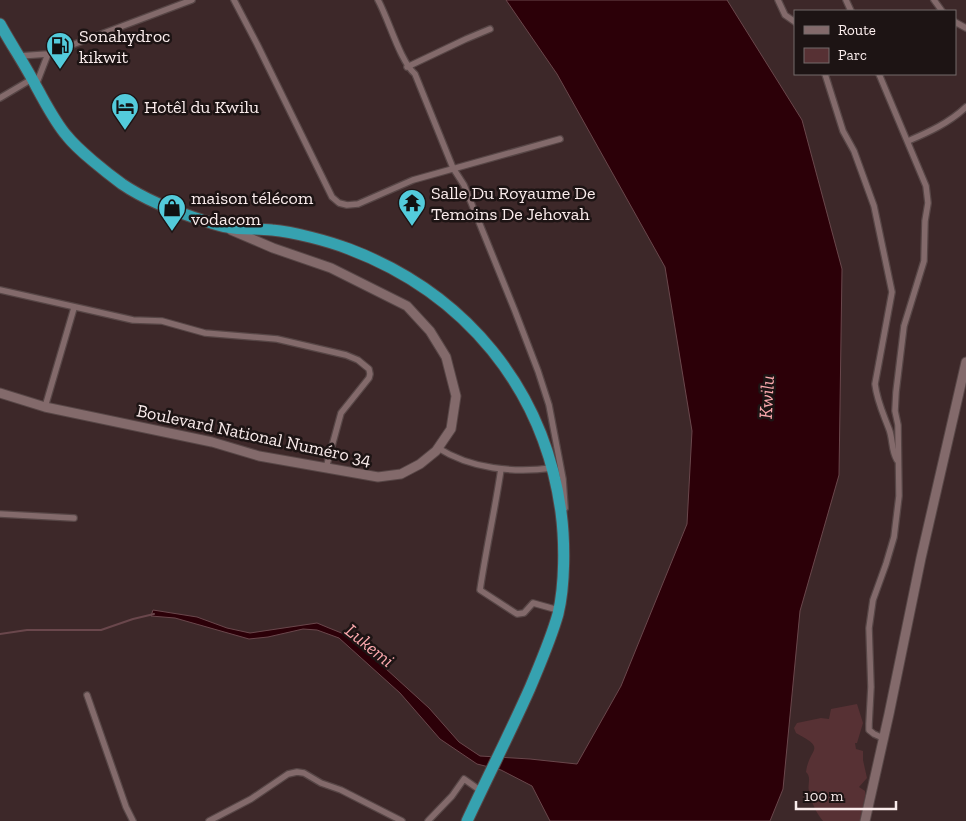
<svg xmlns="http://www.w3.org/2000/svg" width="966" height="821" font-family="'Zilla Slab',serif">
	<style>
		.green { fill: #573134 }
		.water { fill: #2c0008; stroke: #6a474c }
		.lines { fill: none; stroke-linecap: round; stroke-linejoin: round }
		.stream { stroke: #6a474c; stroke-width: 2 }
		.street-casing { stroke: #574646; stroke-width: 8 }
		.secondary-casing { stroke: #574646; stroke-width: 11 }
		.highway-casing { stroke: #574646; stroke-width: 13 }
		.street { stroke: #836a6b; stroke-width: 5.5 }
		.secondary { stroke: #836a6b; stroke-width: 9 }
		.highway { stroke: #36a2b0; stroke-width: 11 }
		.labels { text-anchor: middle; stroke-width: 5; stroke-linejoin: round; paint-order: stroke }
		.poi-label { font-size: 18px; fill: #faecec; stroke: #1d1414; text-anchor: start }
		.street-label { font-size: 18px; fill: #faecec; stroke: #1d1414 }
		.water-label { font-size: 19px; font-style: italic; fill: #fca9ae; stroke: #1d1414 }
	</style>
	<rect width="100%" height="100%" fill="#3d2829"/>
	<path class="green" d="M 857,704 L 863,723 L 857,743 L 855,743 L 856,749 L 863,751 L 863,760 L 867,778 L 859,787 L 865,791 L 865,796 L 860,821 L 823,821 C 816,813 811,801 809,791 C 807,784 812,778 806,772 C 809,747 828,750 796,733 L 794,728 L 797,723 L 821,718 L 829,719 L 831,709 Z"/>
	<polygon class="water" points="506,0 727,0 802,120 842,269 839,475 800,611 783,789 770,821 550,821 532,786 501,770 477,764 440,739 400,693 339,638 317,630 303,629 268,637 249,639 175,618 151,616 153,610 197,617 227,628 250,633 317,623 329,628 344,634 385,668 429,708 459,742 480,756 530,759 577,764 621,686 687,524 692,431 665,267 557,74"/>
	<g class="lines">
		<polyline class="stream" points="0,634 27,630 101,630 133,619 154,614"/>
		<defs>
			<g id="street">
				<polyline points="234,0 257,44 332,197 339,203 347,205 358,204 413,180 560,139"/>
				<path d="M 378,0 C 389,20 400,61 415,74 L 453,168 L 464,185 L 515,311 L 538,371 L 549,405 L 563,479 L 565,508"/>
				<polyline points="778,0 785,15 795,22"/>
				<polyline points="846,0 851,11"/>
				<polyline points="934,0 942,11"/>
				<polyline points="955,22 966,28"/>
				<polyline points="19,56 48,54 192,0"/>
				<polyline points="407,67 466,39 490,29"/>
				<path d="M 825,74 L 843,131 L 854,151 L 874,206 L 892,292 L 875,384 C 877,401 883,413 889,429 C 893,439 891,450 897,460"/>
				<polyline points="879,74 926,186 928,203 925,221 924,261 904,326 896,392 895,411 898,425 899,496 894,537 886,564 873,600 869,628 871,687 869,724 869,730 874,734 883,738"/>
				<polyline points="36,85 48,54"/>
				<polyline points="0,98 32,79"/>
				<path d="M 908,141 C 929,132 949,123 966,107"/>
				<polyline points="0,290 133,320 162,321 205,333 277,339 346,355 358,360 369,369 370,374 369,378 341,413 326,468"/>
				<polyline points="45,407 74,308"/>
				<path d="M 438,448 C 471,469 514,473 552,468"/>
				<path d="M 501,469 C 495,510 486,549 480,590 L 517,614 L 524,613 L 533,603 L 558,610"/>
				<polyline points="0,514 74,518"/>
				<polyline points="87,695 126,807 133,821"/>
				<polyline points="209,821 251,799 288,774 297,772 304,773 321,783 341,790 402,821"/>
				<polyline points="428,821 452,796 464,779 481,791"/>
			</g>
			<g id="secondary">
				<polyline points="0,393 45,407 212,442 259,456 378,477 401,474 420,464 436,451 451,429 456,396 446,357 430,331 407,306 331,268 273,248 231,230"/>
				<polyline points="865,821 889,714 921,558 966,362"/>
			</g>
			<path id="highway" d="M 0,24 C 12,46 26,66 37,88 C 46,104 55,122 67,136 C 78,150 107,173 122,184 C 147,201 176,212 205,221 C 212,223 219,226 227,227 C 242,230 257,228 272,230 C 294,232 328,241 349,249 C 465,293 544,388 561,512 C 565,542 565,585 558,614 C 551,639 540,664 530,688 C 510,733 488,776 467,821"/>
		</defs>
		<use href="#street" class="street-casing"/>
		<use href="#secondary" class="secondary-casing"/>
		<use href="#highway" class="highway-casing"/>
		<use href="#street" class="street"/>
		<use href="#secondary" class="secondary"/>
		<use href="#highway" class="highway"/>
	</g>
	<defs>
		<symbol id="fuel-pin" viewBox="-11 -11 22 30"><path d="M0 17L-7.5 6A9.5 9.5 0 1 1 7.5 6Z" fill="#53cbdb" stroke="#1d1414"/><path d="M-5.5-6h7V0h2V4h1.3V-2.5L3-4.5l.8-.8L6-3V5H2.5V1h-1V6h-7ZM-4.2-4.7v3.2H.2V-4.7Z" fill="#111"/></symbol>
		<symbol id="hotel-pin" viewBox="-11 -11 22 30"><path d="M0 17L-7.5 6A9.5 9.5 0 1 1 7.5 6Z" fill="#53cbdb" stroke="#1d1414"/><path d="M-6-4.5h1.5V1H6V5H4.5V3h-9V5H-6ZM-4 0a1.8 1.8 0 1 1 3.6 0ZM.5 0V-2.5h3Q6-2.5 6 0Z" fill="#111"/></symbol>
		<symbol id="temple-pin" viewBox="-11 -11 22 30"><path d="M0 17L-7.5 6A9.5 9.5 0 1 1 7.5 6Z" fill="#53cbdb" stroke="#1d1414"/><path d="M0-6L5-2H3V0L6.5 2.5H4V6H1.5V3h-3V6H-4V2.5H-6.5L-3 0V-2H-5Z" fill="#111"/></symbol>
		<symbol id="shop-pin" viewBox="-11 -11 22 30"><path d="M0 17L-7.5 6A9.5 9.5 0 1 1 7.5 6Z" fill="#53cbdb" stroke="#1d1414"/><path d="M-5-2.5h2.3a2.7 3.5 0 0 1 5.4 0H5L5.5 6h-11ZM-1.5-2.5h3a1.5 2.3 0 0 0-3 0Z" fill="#111"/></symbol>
	</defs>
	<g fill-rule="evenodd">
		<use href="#fuel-pin" x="44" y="30" width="32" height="43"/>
		<use href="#hotel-pin" x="109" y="91" width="32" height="43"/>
		<use href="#temple-pin" x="396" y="187" width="32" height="43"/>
		<use href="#shop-pin" x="156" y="192" width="32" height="43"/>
	</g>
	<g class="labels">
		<g class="poi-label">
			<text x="79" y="42">Sonahydroc<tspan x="79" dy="21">kikwit</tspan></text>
			<text x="144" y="113">Hotêl du Kwilu</text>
			<text x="431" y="199">Salle Du Royaume De<tspan x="431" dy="21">Temoins De Jehovah</tspan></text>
			<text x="191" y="204">maison télécom<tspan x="191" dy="21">vodacom</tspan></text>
		</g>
		<g class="street-label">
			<text transform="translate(254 435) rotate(12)" y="6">Boulevard National Numéro 34</text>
		</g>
		<g class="water-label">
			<text transform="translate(766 397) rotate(-87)" y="7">Kwilu</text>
			<text transform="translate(370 645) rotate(39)" y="7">Lukemi</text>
		</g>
	</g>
	<rect x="794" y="10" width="162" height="65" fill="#1d1414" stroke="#756a6a"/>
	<rect x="804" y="26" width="25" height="8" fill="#836a6b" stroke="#756a6a"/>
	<text x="838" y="35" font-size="15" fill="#faecec">Route</text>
	<rect x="804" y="48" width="25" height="15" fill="#573134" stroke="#756a6a"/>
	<text x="838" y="60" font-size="15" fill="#faecec">Parc</text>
	<path d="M796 801v8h100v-8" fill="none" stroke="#faecec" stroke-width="2.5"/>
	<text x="804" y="801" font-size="15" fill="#faecec" stroke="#1d1414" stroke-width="4" paint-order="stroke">100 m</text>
</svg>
